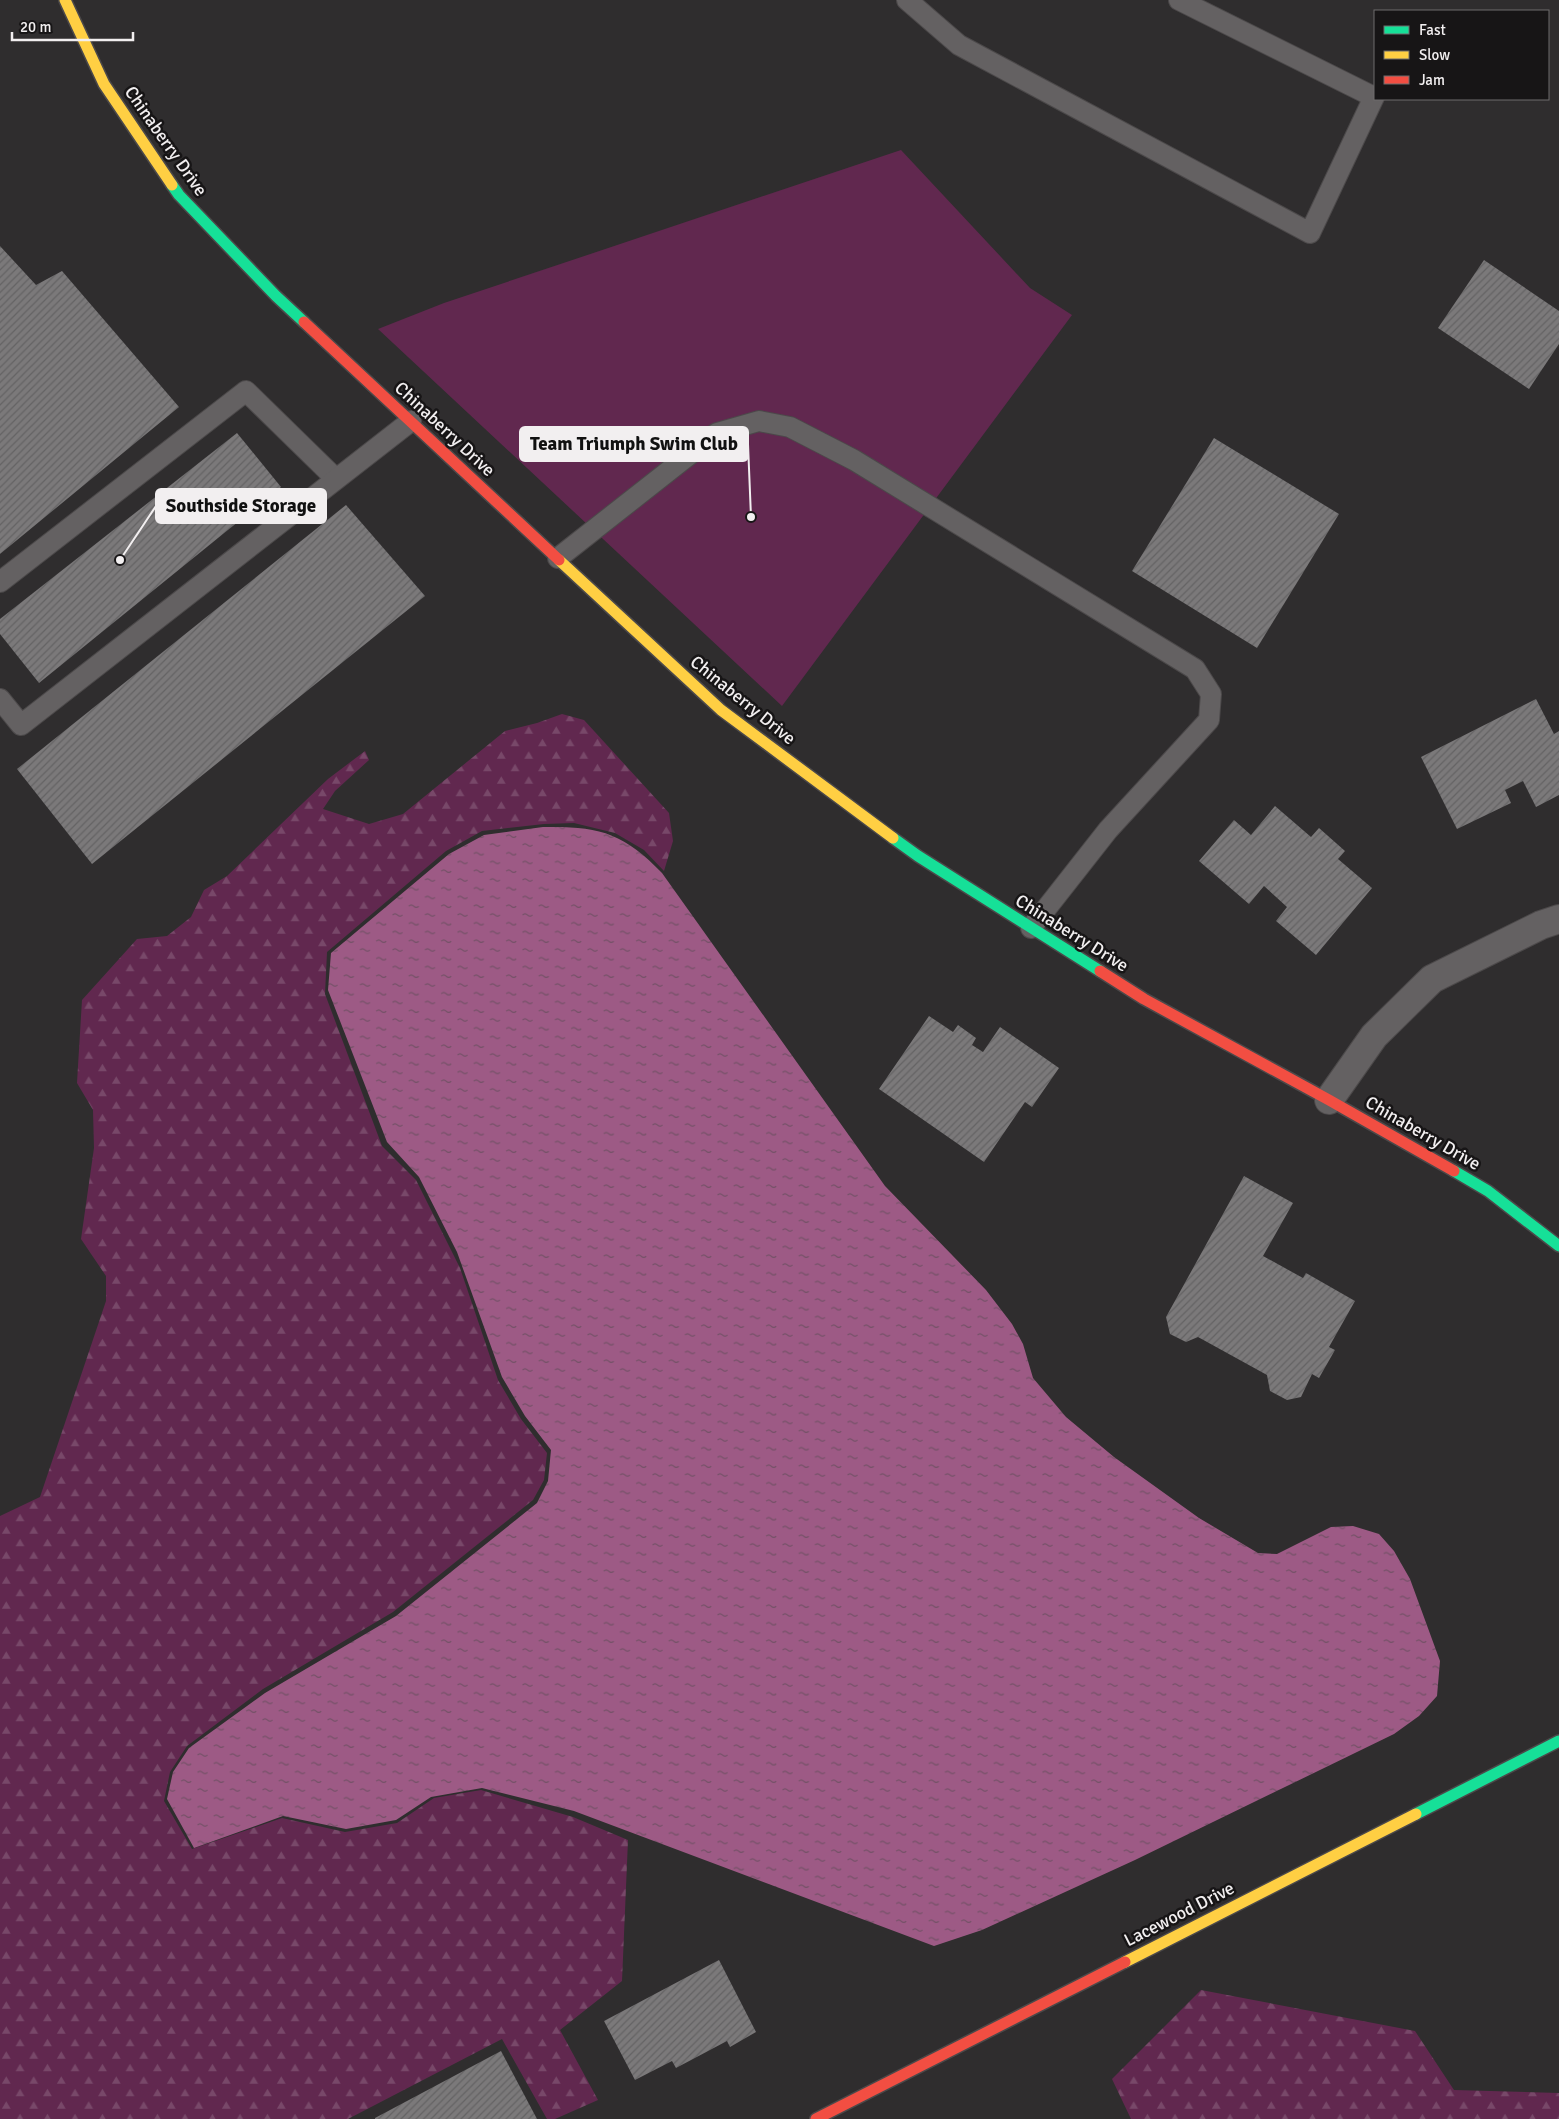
<svg xmlns="http://www.w3.org/2000/svg" width="1559" height="2119" font-family="Signika,sans-serif">
	<style>
		.forest { fill: url(#forest-firs) }
		.pitch { fill: #61284f }
		.water { fill: url(#water-ripples) }
		.building { fill: url(#building-hatch) }
		.lines { fill: none; stroke-linecap: round; stroke-linejoin: round }
		.lane-casing { stroke: #4c494a; stroke-width: 22 }
		.street-casing { stroke: #4c494a; stroke-width: 30 }
		.fast-casing { stroke: #4c494a; stroke-width: 14 }
		.slow-casing { stroke: #4c494a; stroke-width: 14 }
		.jam-casing { stroke: #4c494a; stroke-width: 14 }
		.lane { stroke: #646162; stroke-width: 20 }
		.street { stroke: #646162; stroke-width: 28 }
		.fast { stroke: #16e098; stroke-width: 11 }
		.slow { stroke: #ffcf43; stroke-width: 11 }
		.jam { stroke: #f24e42; stroke-width: 11 }
		.labels { text-anchor: middle; stroke-width: 5; stroke-linejoin: round; paint-order: stroke }
		.street-label { font-size: 18px; fill: #f2eff0; stroke: #171516 }
		.leader { fill: none; stroke: #f2eff0; stroke-width: 2 }
		.callout-dot { fill: #f2eff0; stroke: #171516; stroke-width: 2 }
		.callout { fill: #f2eff0; stroke: #f2eff0; stroke-width: 2 }
		.callout-label { font-size: 19px; text-anchor: middle; font-weight: bold; fill: #111 }
	</style>
	<defs>
		<pattern id="forest-firs" width="22" height="20" patternUnits="userSpaceOnUse" patternTransform="scale(1.25)"><rect width="22" height="20" fill="#61284f"/><path d="M5 1l3.5 6h-7zM16 11l3.5 6h-7z" fill="#784869"/></pattern>
		<pattern id="water-ripples" width="26" height="14" patternUnits="userSpaceOnUse" patternTransform="scale(1.25)"><rect width="26" height="14" fill="#9d5a85"/><path d="M2 4q2-2 4 0t4 0M15 11q2-2 4 0t4 0" fill="none" stroke="#735166"/></pattern>
		<pattern id="building-hatch" width="6" height="6" patternUnits="userSpaceOnUse" patternTransform="scale(1.25)"><rect width="6" height="6" fill="#7b797a"/><path d="M-1 1l2-2M0 6l6-6M5 7l2-2" fill="none" stroke="#646364"/></pattern>
	</defs>
	<rect width="100%" height="100%" fill="#2f2d2e"/>
	<g class="forest">
		<polygon points="562,714 584,720 669,813 673,841 664,871 644,850 615,833 574,823 544,824 482,831 446,851 327,952 325,994 382,1146 416,1180 460,1268 498,1380 521,1419 547,1453 544,1480 533,1500 393,1612 263,1689 187,1746 170,1772 164,1801 192,1849 282,1818 345,1832 397,1823 434,1798 481,1790 573,1817 628,1840 622,1981 560,2030 598,2100 555,2119 547,2119 502,2039 348,2119 0,2119 0,1516 40,1497 106,1301 106,1276 81,1239 94,1148 93,1110 77,1083 82,1000 137,939 167,936 191,917 204,890 227,876 328,779 365,751 369,760 335,791 323,809 369,824 403,814 505,731 537,723"/>
		<polygon points="1201,1990 1415,2031 1454,2090 1559,2093 1559,2119 1131,2119 1112,2079"/>
	</g>
	<polygon class="pitch" points="901,150 1030,288 1072,315 782,706 378,329 444,303"/>
	<path class="water" d="M 543,827 C 598,826 623,832 662,873 L 885,1186 L 986,1290 L 1012,1324 L 1023,1344 L 1033,1378 L 1066,1417 L 1114,1457 L 1199,1518 L 1258,1553 L 1277,1554 L 1331,1527 L 1353,1526 L 1379,1534 L 1394,1551 L 1410,1579 L 1440,1661 L 1437,1696 L 1419,1716 L 1394,1734 L 1135,1860 L 982,1930 L 934,1946 L 574,1811 L 482,1788 L 431,1797 L 396,1820 L 346,1829 L 283,1816 L 194,1848 L 167,1799 L 173,1772 L 189,1748 L 265,1693 L 396,1616 L 537,1503 L 548,1481 L 551,1450 L 525,1416 L 502,1377 L 457,1252 L 419,1177 L 387,1142 L 328,990 L 331,953 L 449,854 L 484,835 Z"/>
	<g class="building">
		<polygon points="0,246 36,285 62,271 179,407 0,554"/>
		<polygon points="1484,260 1559,311 1559,344 1529,389 1438,328"/>
		<polygon points="237,433 281,487 39,683 0,634 0,619"/>
		<polygon points="1214,438 1339,514 1257,648 1132,571"/>
		<polygon points="346,505 425,596 92,864 17,769"/>
		<polygon points="1536,699 1554,734 1559,731 1559,795 1536,807 1523,781 1505,790 1511,803 1457,829 1421,757"/>
		<polygon points="1275,806 1311,837 1319,828 1345,851 1338,859 1372,888 1316,955 1276,921 1287,907 1264,886 1249,904 1199,861 1234,820 1251,835"/>
		<polygon points="929,1016 953,1032 958,1025 976,1038 972,1045 983,1052 1000,1027 1059,1068 1032,1107 1025,1102 984,1162 879,1089"/>
		<polygon points="1244,1176 1293,1203 1263,1256 1303,1278 1306,1273 1355,1301 1329,1347 1335,1350 1319,1378 1312,1374 1301,1397 1287,1400 1270,1391 1267,1375 1198,1337 1186,1342 1170,1334 1166,1317"/>
		<polygon points="719,1960 756,2032 730,2047 727,2041 676,2068 672,2061 635,2080 604,2021"/>
		<polygon points="501,2051 537,2119 375,2119 375,2118"/>
	</g>
	<g class="lines">
		<defs>
			<g id="lane">
				<polyline points="907,0 959,45 1310,233 1374,97 1179,0"/>
				<polyline points="558,558 717,433 759,421 790,427 854,460 1195,669 1211,694 1209,720 1108,830 1031,928"/>
				<polyline points="0,582 246,391 336,479"/>
				<polyline points="0,699 21,725 411,421"/>
			</g>
			<polyline id="street" points="1329,1100 1374,1036 1432,979 1541,925 1559,919"/>
			<g id="fast">
				<polyline points="172,185 179,195 276,296 304,322"/>
				<polyline points="893,838 918,856 1100,971"/>
				<polyline points="1454,1171 1488,1191 1559,1246"/>
				<polyline points="1416,1814 1559,1741"/>
			</g>
			<g id="slow">
				<polyline points="65,0 104,84 172,185"/>
				<polyline points="559,560 721,710 893,838"/>
				<polyline points="1125,1962 1416,1814"/>
			</g>
			<g id="jam">
				<polyline points="304,322 559,560"/>
				<polyline points="1100,971 1144,999 1329,1100 1454,1171"/>
				<polyline points="816,2119 1125,1962"/>
			</g>
		</defs>
		<use href="#lane" class="lane-casing"/>
		<use href="#street" class="street-casing"/>
		<use href="#fast" class="fast-casing"/>
		<use href="#slow" class="slow-casing"/>
		<use href="#jam" class="jam-casing"/>
		<use href="#lane" class="lane"/>
		<use href="#street" class="street"/>
		<use href="#fast" class="fast"/>
		<use href="#slow" class="slow"/>
		<use href="#jam" class="jam"/>
	</g>
	<g class="labels">
		<g class="street-label">
			<text transform="translate(166 141) rotate(55)" y="6">Chinaberry Drive</text>
			<text transform="translate(445 429) rotate(43)" y="6">Chinaberry Drive</text>
			<text transform="translate(743 700) rotate(39)" y="6">Chinaberry Drive</text>
			<text transform="translate(1072 933) rotate(32)" y="6">Chinaberry Drive</text>
			<text transform="translate(1423 1133) rotate(30)" y="6">Chinaberry Drive</text>
			<text transform="translate(1179 1914) rotate(-27)" y="6">Lacewood Drive</text>
		</g>
	</g>
	<path class="leader" d="M751 517L748 444M120 560L156 506"/>
	<g class="callout-dot">
		<circle cx="751" cy="517" r="5"/>
		<circle cx="120" cy="560" r="5"/>
	</g>
	<g class="callout">
		<rect x="520" y="427" width="228" height="34" rx="5"/>
		<rect x="156" y="489" width="170" height="34" rx="5"/>
	</g>
	<g class="callout-label">
		<text x="634" y="450">Team Triumph Swim Club</text>
		<text x="241" y="512">Southside Storage</text>
	</g>
	<rect x="1374" y="10" width="175" height="90" fill="#171516" stroke="#6f6c6d"/>
	<rect x="1384" y="26" width="25" height="8" fill="#16e098" stroke="#6f6c6d"/>
	<text x="1419" y="35" font-size="15" fill="#f2eff0">Fast</text>
	<rect x="1384" y="51" width="25" height="8" fill="#ffcf43" stroke="#6f6c6d"/>
	<text x="1419" y="60" font-size="15" fill="#f2eff0">Slow</text>
	<rect x="1384" y="76" width="25" height="8" fill="#f24e42" stroke="#6f6c6d"/>
	<text x="1419" y="85" font-size="15" fill="#f2eff0">Jam</text>
	<path d="M12 32v8h121v-8" fill="none" stroke="#f2eff0" stroke-width="2.5"/>
	<text x="20" y="32" font-size="15" fill="#f2eff0" stroke="#171516" stroke-width="4" paint-order="stroke">20 m</text>
</svg>
